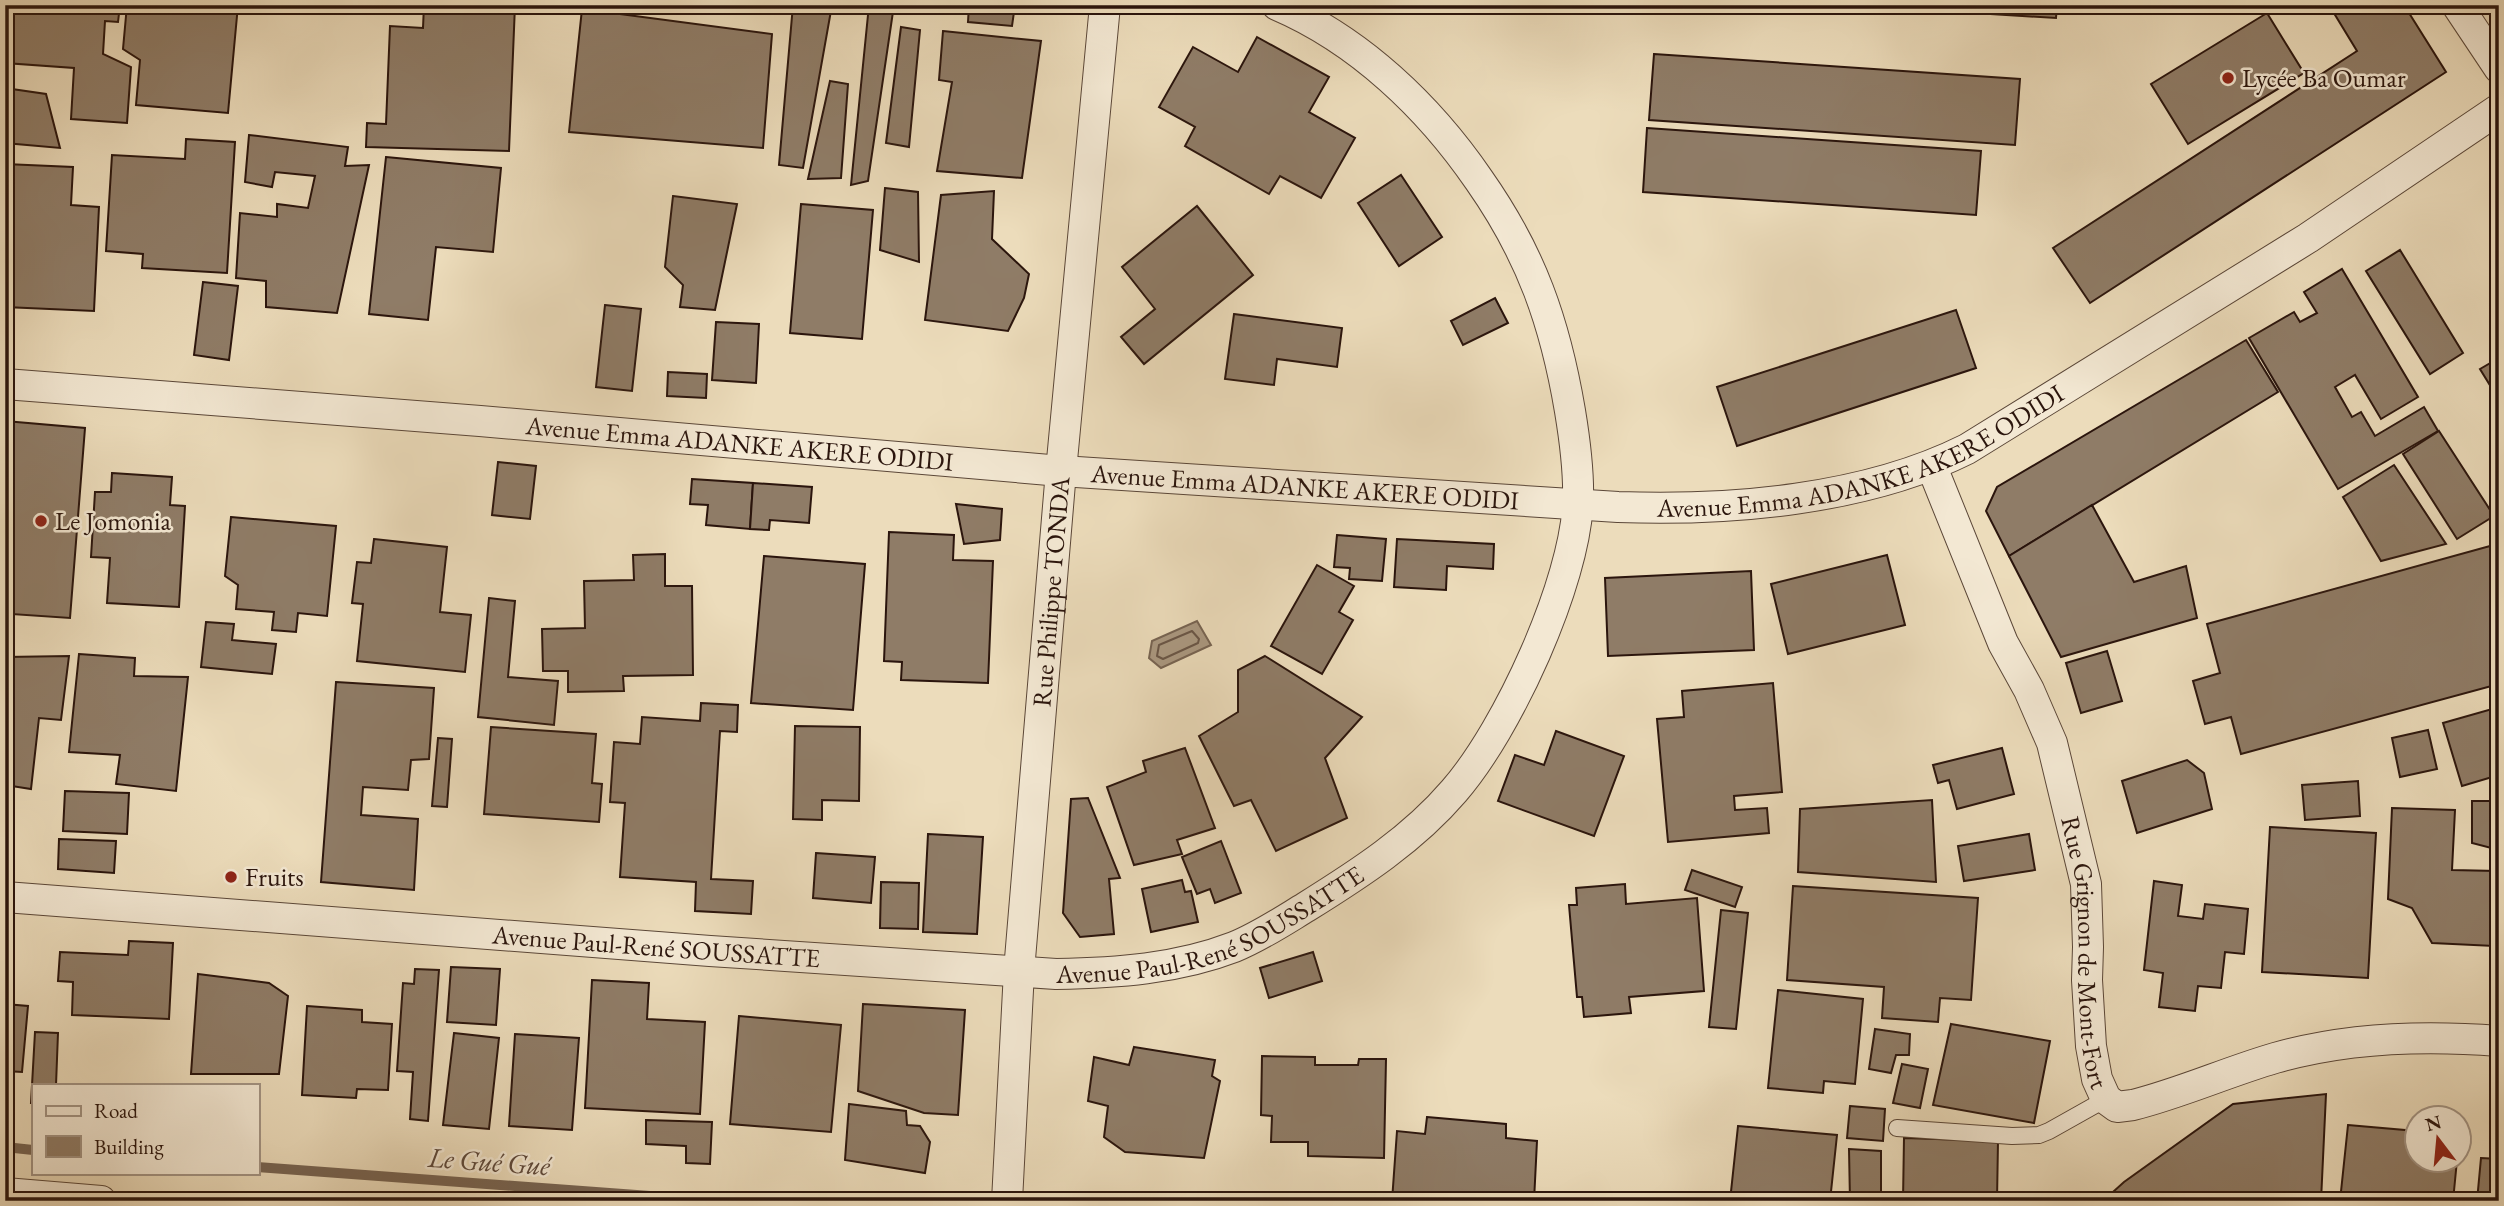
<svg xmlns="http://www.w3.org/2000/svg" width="2504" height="1206" font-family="'EB Garamond',serif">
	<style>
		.water { fill: #aa9880; stroke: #776452; stroke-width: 2 }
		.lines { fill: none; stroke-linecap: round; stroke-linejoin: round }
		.shore { stroke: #6a5646; stroke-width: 2 }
		.stream { stroke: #776452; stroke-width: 10 }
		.building { fill: #8f7c67; stroke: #2b150d; stroke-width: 2 }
		.service-casing { stroke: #5b4738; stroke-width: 18 }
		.minor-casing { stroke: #5b4738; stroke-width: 32 }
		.service { stroke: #f3e8d3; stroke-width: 16 }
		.minor { stroke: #f3e8d3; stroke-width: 30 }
		.poi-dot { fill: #8f2418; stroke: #f3e8d3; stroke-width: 2.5 }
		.labels { text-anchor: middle; stroke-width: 5; stroke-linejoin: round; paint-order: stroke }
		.poi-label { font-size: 26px; fill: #2b150d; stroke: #f3e8d3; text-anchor: start }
		.street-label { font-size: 26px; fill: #2b150d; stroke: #f3e8d3 }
		.water-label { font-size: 28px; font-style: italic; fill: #5e493b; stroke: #f3e8d3 }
	</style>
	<rect width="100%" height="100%" fill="#ecdcbb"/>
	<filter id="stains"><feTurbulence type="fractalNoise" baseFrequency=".00286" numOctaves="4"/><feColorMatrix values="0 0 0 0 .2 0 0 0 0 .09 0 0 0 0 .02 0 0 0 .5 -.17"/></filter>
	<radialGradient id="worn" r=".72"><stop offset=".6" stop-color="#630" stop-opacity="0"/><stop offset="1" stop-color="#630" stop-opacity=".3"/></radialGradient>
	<polygon class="water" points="1197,621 1211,645 1161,668 1149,658 1152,641"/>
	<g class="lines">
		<polygon class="shore" points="1192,631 1199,639 1198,643 1163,659 1157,656 1159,645"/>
		<g class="stream">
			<polyline points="5,1147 33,1150"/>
			<polyline points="257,1167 718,1201"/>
		</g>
	</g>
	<g class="building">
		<polygon points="9,5 120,5 118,22 105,21 103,54 131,67 127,123 71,119 74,68 5,63"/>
		<polygon points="127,5 238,5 228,113 136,105 140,60 123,49"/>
		<polygon points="424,5 515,5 509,151 366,147 367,123 386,124 390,26 423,28"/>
		<polygon points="793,5 832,5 803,168 779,165"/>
		<polygon points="869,5 894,5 868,181 851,185"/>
		<polygon points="969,5 1015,5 1012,26 968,22"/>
		<polygon points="1847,5 2057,5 2056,18"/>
		<polygon points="2329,5 2404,5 2446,72 2090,303 2053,248 2357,51"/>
		<polygon points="582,9 772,34 763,148 569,132"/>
		<polygon points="2267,13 2304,73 2188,144 2151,84"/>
		<polygon points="901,27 920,30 909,147 886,143"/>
		<polygon points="943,31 1041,41 1022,178 937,171 952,82 939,80"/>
		<polygon points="1257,37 1329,77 1309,112 1355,138 1321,198 1280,176 1269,194 1185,146 1195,127 1159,107 1193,47 1238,72"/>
		<polygon points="1654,54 2020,79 2015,145 1649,120"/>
		<polygon points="830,81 848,84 841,178 808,179"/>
		<polygon points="5,88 46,94 60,148 5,143"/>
		<polygon points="1647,128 1981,151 1976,215 1643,192"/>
		<polygon points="249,135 348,147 345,166 369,165 337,313 266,307 266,281 236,278 240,213 277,217 277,204 308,208 315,176 275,172 272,187 245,182"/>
		<polygon points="186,139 235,142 227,273 142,268 143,254 106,251 112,155 185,159"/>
		<polygon points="386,157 501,168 493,252 436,247 428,320 369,314"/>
		<polygon points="5,164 73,167 71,205 99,207 94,311 5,307"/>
		<polygon points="1401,175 1442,237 1399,266 1358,203"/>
		<polygon points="885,188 918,192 919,262 880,250"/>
		<polygon points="994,191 992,239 1029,274 1024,298 1008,331 925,320 941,195"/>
		<polygon points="673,196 737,204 715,310 680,307 683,285 665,267"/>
		<polygon points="801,204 873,210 862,339 790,333"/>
		<polygon points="1197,206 1253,275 1144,364 1121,337 1155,309 1122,267"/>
		<polygon points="2400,250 2463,353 2430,374 2366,271"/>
		<polygon points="2342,269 2418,397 2381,419 2355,375 2335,387 2352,417 2361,412 2375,436 2424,407 2438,431 2338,489 2249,338 2294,312 2300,322 2317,313 2304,292"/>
		<polygon points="203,282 238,286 229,360 194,355"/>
		<polygon points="1495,298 1508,323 1463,345 1451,321"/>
		<polygon points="605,305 641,309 632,391 596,387"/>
		<polygon points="1956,310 1976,368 1737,446 1717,387"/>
		<polygon points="1234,314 1342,328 1337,367 1277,359 1274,385 1225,379"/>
		<polygon points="716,322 759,324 756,383 712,380"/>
		<polygon points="2246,340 2278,392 2009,556 1986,511 1997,487"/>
		<polygon points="2499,358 2499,400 2480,369"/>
		<polygon points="668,372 707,374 706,398 667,396"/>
		<polygon points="5,421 85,428 70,618 12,614 9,646 5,645"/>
		<polygon points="2439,431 2494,516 2457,539 2403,454"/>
		<polygon points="498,462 536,466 530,519 492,515"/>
		<polygon points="2394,465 2446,544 2381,561 2343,497"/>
		<polygon points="112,473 172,477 170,505 185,506 179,607 107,603 110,558 91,557 95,492 111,492"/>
		<polygon points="692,479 753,483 750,529 706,525 708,505 690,504"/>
		<polygon points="753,483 812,487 809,523 770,520 769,530 750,529"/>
		<polygon points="956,504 1002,509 1000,540 964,544"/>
		<polygon points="2092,505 2134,582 2186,566 2197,618 2061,657 2009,556"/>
		<polygon points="231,517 336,526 327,616 298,613 296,632 272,630 274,612 236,609 238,585 225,576"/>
		<polygon points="889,532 954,535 953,560 993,561 988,683 901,680 902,662 884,661"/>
		<polygon points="1337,535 1386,539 1382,581 1349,579 1350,568 1334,567"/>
		<polygon points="374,539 447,547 440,612 471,615 465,672 357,661 363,604 352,603 357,562 371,563"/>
		<polygon points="1397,539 1494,544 1493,569 1447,566 1446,590 1394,587"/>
		<polygon points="2490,546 2499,579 2499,684 2241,754 2231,717 2205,724 2193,681 2220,673 2207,624"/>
		<polygon points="665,554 665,586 692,586 693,675 623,676 624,691 568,692 568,671 543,671 542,629 585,628 584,581 634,580 633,555"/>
		<polygon points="1887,555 1905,625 1788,654 1771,584"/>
		<polygon points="764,556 865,564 853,710 751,703"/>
		<polygon points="1317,565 1354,586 1339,612 1353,620 1322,674 1271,646"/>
		<polygon points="1751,571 1754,650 1608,656 1605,578"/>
		<polygon points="489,598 515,601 508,677 558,681 554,725 478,717"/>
		<polygon points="206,622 234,624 232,640 276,644 272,674 201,667"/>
		<polygon points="2107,651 2122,701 2081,713 2066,663"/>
		<polygon points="79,654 135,658 134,676 188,677 176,791 116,784 120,755 69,752"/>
		<polygon points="69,656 61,720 39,718 31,789 5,785 5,657"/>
		<polygon points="1265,656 1362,717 1325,758 1347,818 1276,851 1251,800 1234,806 1199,736 1238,712 1238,670"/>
		<polygon points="336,682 434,688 429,759 411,760 408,790 363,787 361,815 418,819 414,890 321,882"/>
		<polygon points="1773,683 1782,792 1734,796 1735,810 1767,808 1769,833 1668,842 1657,719 1684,717 1682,691"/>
		<polygon points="701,703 738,705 737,732 720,731 711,879 753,881 751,914 695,911 696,882 620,877 625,803 610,802 614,742 640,744 642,717 700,721"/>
		<polygon points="2499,707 2499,775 2462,786 2443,723"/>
		<polygon points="795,726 860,727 859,801 822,800 822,820 793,819"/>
		<polygon points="491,727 596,734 592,783 602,784 599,822 484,814"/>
		<polygon points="2428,730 2437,769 2400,777 2392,738"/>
		<polygon points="1556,731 1624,756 1594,836 1498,801 1515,755 1544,765"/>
		<polygon points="438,738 452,739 447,807 432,806"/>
		<polygon points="1185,748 1215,828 1177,840 1182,854 1134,865 1107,787 1146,772 1143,761"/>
		<polygon points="2002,748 2014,794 1957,809 1949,780 1938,783 1933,765"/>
		<polygon points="2187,760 2204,773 2212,809 2137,833 2122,781"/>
		<polygon points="2358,781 2360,816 2305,820 2302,785"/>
		<polygon points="65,791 129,793 127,834 63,831"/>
		<polygon points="1088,798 1120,878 1109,879 1114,934 1080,937 1063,913 1071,799"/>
		<polygon points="1932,800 1936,882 1798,872 1800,809"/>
		<polygon points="2472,801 2499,801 2499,850 2472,843"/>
		<polygon points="2392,808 2455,810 2452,870 2497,871 2494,946 2432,943 2412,908 2388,899"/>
		<polygon points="2270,827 2376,833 2368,978 2262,972"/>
		<polygon points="928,834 983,837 977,934 923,932"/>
		<polygon points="2029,834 2035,870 1964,881 1958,846"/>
		<polygon points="59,839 116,841 114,873 58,869"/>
		<polygon points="1221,841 1241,893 1215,903 1210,889 1197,894 1182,857"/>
		<polygon points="816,853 875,857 871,903 813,898"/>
		<polygon points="1692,870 1742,887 1735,907 1685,890"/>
		<polygon points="1182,880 1185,892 1191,891 1198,922 1151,932 1142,889"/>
		<polygon points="2154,881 2182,885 2178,916 2203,919 2205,904 2248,909 2244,954 2225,952 2221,988 2198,986 2195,1011 2159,1007 2163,973 2144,970"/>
		<polygon points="881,882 919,883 918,929 880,928"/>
		<polygon points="1625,884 1626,904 1697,898 1704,991 1629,997 1631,1013 1584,1017 1582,997 1577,997 1569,905 1577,905 1576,888"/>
		<polygon points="1793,886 1978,898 1971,1000 1940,998 1938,1022 1882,1018 1884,987 1787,980"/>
		<polygon points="1721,910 1748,913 1736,1029 1709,1027"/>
		<polygon points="129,941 173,943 169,1019 72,1015 73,982 58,981 60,952 128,955"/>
		<polygon points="1313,952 1322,981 1269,998 1260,968"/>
		<polygon points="451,967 500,969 496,1025 447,1022"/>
		<polygon points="415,969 439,970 428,1121 410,1119 413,1072 397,1071 403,983 414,984"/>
		<polygon points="198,974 269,983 288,996 279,1074 191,1074"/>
		<polygon points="592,980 649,983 647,1019 705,1022 700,1114 585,1108"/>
		<polygon points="1778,990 1863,999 1855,1084 1824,1081 1823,1093 1768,1088"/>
		<polygon points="5,1004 28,1006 22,1072 5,1071"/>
		<polygon points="863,1004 965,1010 958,1115 924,1113 858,1091"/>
		<polygon points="307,1006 362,1010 362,1022 392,1024 388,1090 357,1089 356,1098 302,1095"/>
		<polygon points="739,1016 841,1025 831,1132 730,1124"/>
		<polygon points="1951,1024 2050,1041 2034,1123 1933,1105"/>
		<polygon points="1875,1029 1910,1034 1909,1055 1896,1055 1891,1073 1869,1069"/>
		<polygon points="35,1032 58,1033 56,1085 33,1085 33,1103 31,1103"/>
		<polygon points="454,1033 499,1038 489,1129 443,1125"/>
		<polygon points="515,1034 579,1038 572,1130 509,1126"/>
		<polygon points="1134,1047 1215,1060 1212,1076 1220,1081 1204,1158 1125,1152 1104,1137 1108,1106 1088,1101 1094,1057 1129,1065"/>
		<polygon points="1262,1056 1315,1057 1315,1065 1358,1065 1359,1059 1386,1059 1384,1158 1308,1156 1308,1142 1271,1142 1272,1116 1261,1115"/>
		<polygon points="1902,1064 1928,1069 1920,1108 1893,1103"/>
		<polygon points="2326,1094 2321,1201 2103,1201 2124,1182 2233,1104"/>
		<polygon points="849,1104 906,1111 907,1125 920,1126 930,1142 925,1173 845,1160"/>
		<polygon points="1850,1106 1885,1109 1883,1141 1847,1138"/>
		<polygon points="1427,1117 1506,1124 1506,1138 1537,1141 1534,1201 1392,1201 1397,1131 1425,1134"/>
		<polygon points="646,1120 712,1122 710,1164 686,1163 686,1146 646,1144"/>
		<polygon points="2348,1125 2416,1131 2416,1160 2457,1160 2453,1201 2340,1201"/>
		<polygon points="1738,1126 1837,1135 1830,1201 1730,1201"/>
		<polygon points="1904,1138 1998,1141 1997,1201 1903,1201"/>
		<polygon points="1849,1149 1881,1151 1881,1201 1850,1201"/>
		<polygon points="2481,1158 2499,1159 2499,1201 2477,1201"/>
	</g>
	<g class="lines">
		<defs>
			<polyline id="service" points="1897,1128 2012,1136 2039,1135 2049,1131 2106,1099"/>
			<g id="minor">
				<polyline points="2457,5 2499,68"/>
				<path id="s1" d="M 5,384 L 480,421 L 1061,471 L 1618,507 C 1731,511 1865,500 1967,449 L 2308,238 L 2499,109"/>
				<path id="s2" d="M 1932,467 L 2003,643 L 2029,690 L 2052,743 L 2086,884 L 2088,947 L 2087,980 L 2091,1046 L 2097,1079 L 2106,1099 L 2117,1107 L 2133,1105 C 2181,1093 2227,1072 2275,1058 C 2348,1037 2424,1035 2499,1041"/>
				<path id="s3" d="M 5,897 L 710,951 L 1056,974 C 1116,973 1177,969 1234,947 C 1259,937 1283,921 1306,907 C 1359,874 1413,839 1454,791 C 1508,729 1575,583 1578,501 C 1579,470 1575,441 1570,411 C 1555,322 1531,254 1479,180 C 1429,107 1359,40 1277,5"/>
				<polyline points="5,1193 101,1201"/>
				<path id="s4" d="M 1007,1201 L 1019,971 L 1061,471 L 1105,5"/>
			</g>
		</defs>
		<use href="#service" class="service-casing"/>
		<use href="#minor" class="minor-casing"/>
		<use href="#service" class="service"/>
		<use href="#minor" class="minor"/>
	</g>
	<g class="poi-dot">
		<circle cx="2228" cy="78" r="7"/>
		<circle cx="41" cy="521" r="7"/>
		<circle cx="231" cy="877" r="7"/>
	</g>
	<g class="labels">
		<g class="poi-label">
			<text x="2242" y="87">Lycée Ba Oumar</text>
			<text x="55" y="530">Le Jomonia</text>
			<text x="245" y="886">Fruits</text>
		</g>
		<g class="street-label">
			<text dy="9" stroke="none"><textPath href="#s1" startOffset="737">Avenue Emma ADANKE AKERE ODIDI</textPath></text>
			<text dy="9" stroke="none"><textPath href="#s1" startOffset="1871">Avenue Emma ADANKE AKERE ODIDI</textPath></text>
			<text dy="9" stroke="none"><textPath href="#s1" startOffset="1304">Avenue Emma ADANKE AKERE ODIDI</textPath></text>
			<text dy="9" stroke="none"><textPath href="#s4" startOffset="611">Rue Philippe TONDA</textPath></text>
			<text dy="9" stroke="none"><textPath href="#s3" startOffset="1218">Avenue Paul-René SOUSSATTE</textPath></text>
			<text dy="9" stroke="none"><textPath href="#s3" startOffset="653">Avenue Paul-René SOUSSATTE</textPath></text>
			<text dy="9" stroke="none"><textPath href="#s2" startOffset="514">Rue Grignon de Mont-Fort</textPath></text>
		</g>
		<g class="water-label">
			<text transform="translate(489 1161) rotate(4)" y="10">Le Gué Gué</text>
		</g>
	</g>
	<rect width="2504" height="1206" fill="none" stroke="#ecdcbb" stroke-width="28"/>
	<rect x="7" y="7" width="2490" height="1192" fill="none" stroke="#2b150d" stroke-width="3.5"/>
	<rect x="14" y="14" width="2476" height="1178" fill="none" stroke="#2b150d" stroke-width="2"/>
	<rect x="32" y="1084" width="228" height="91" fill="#f3e8d3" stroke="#a39484" stroke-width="2"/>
	<rect x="46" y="1106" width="35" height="10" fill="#f3e8d3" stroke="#a39484" stroke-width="2"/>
	<text x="94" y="1118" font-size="21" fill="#2b150d">Road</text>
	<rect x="46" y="1136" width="35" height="21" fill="#8f7c67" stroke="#a39484" stroke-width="2"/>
	<text x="94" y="1154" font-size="21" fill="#2b150d">Building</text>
	<g transform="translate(2438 1139) rotate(344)"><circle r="33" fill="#f3e8d3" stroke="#a39484" stroke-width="2"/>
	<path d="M0-5L12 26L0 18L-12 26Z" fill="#8f2418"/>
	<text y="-10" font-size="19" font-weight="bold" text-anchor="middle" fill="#2b150d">N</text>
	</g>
	<rect width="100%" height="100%" filter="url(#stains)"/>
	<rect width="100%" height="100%" fill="url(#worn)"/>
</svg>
